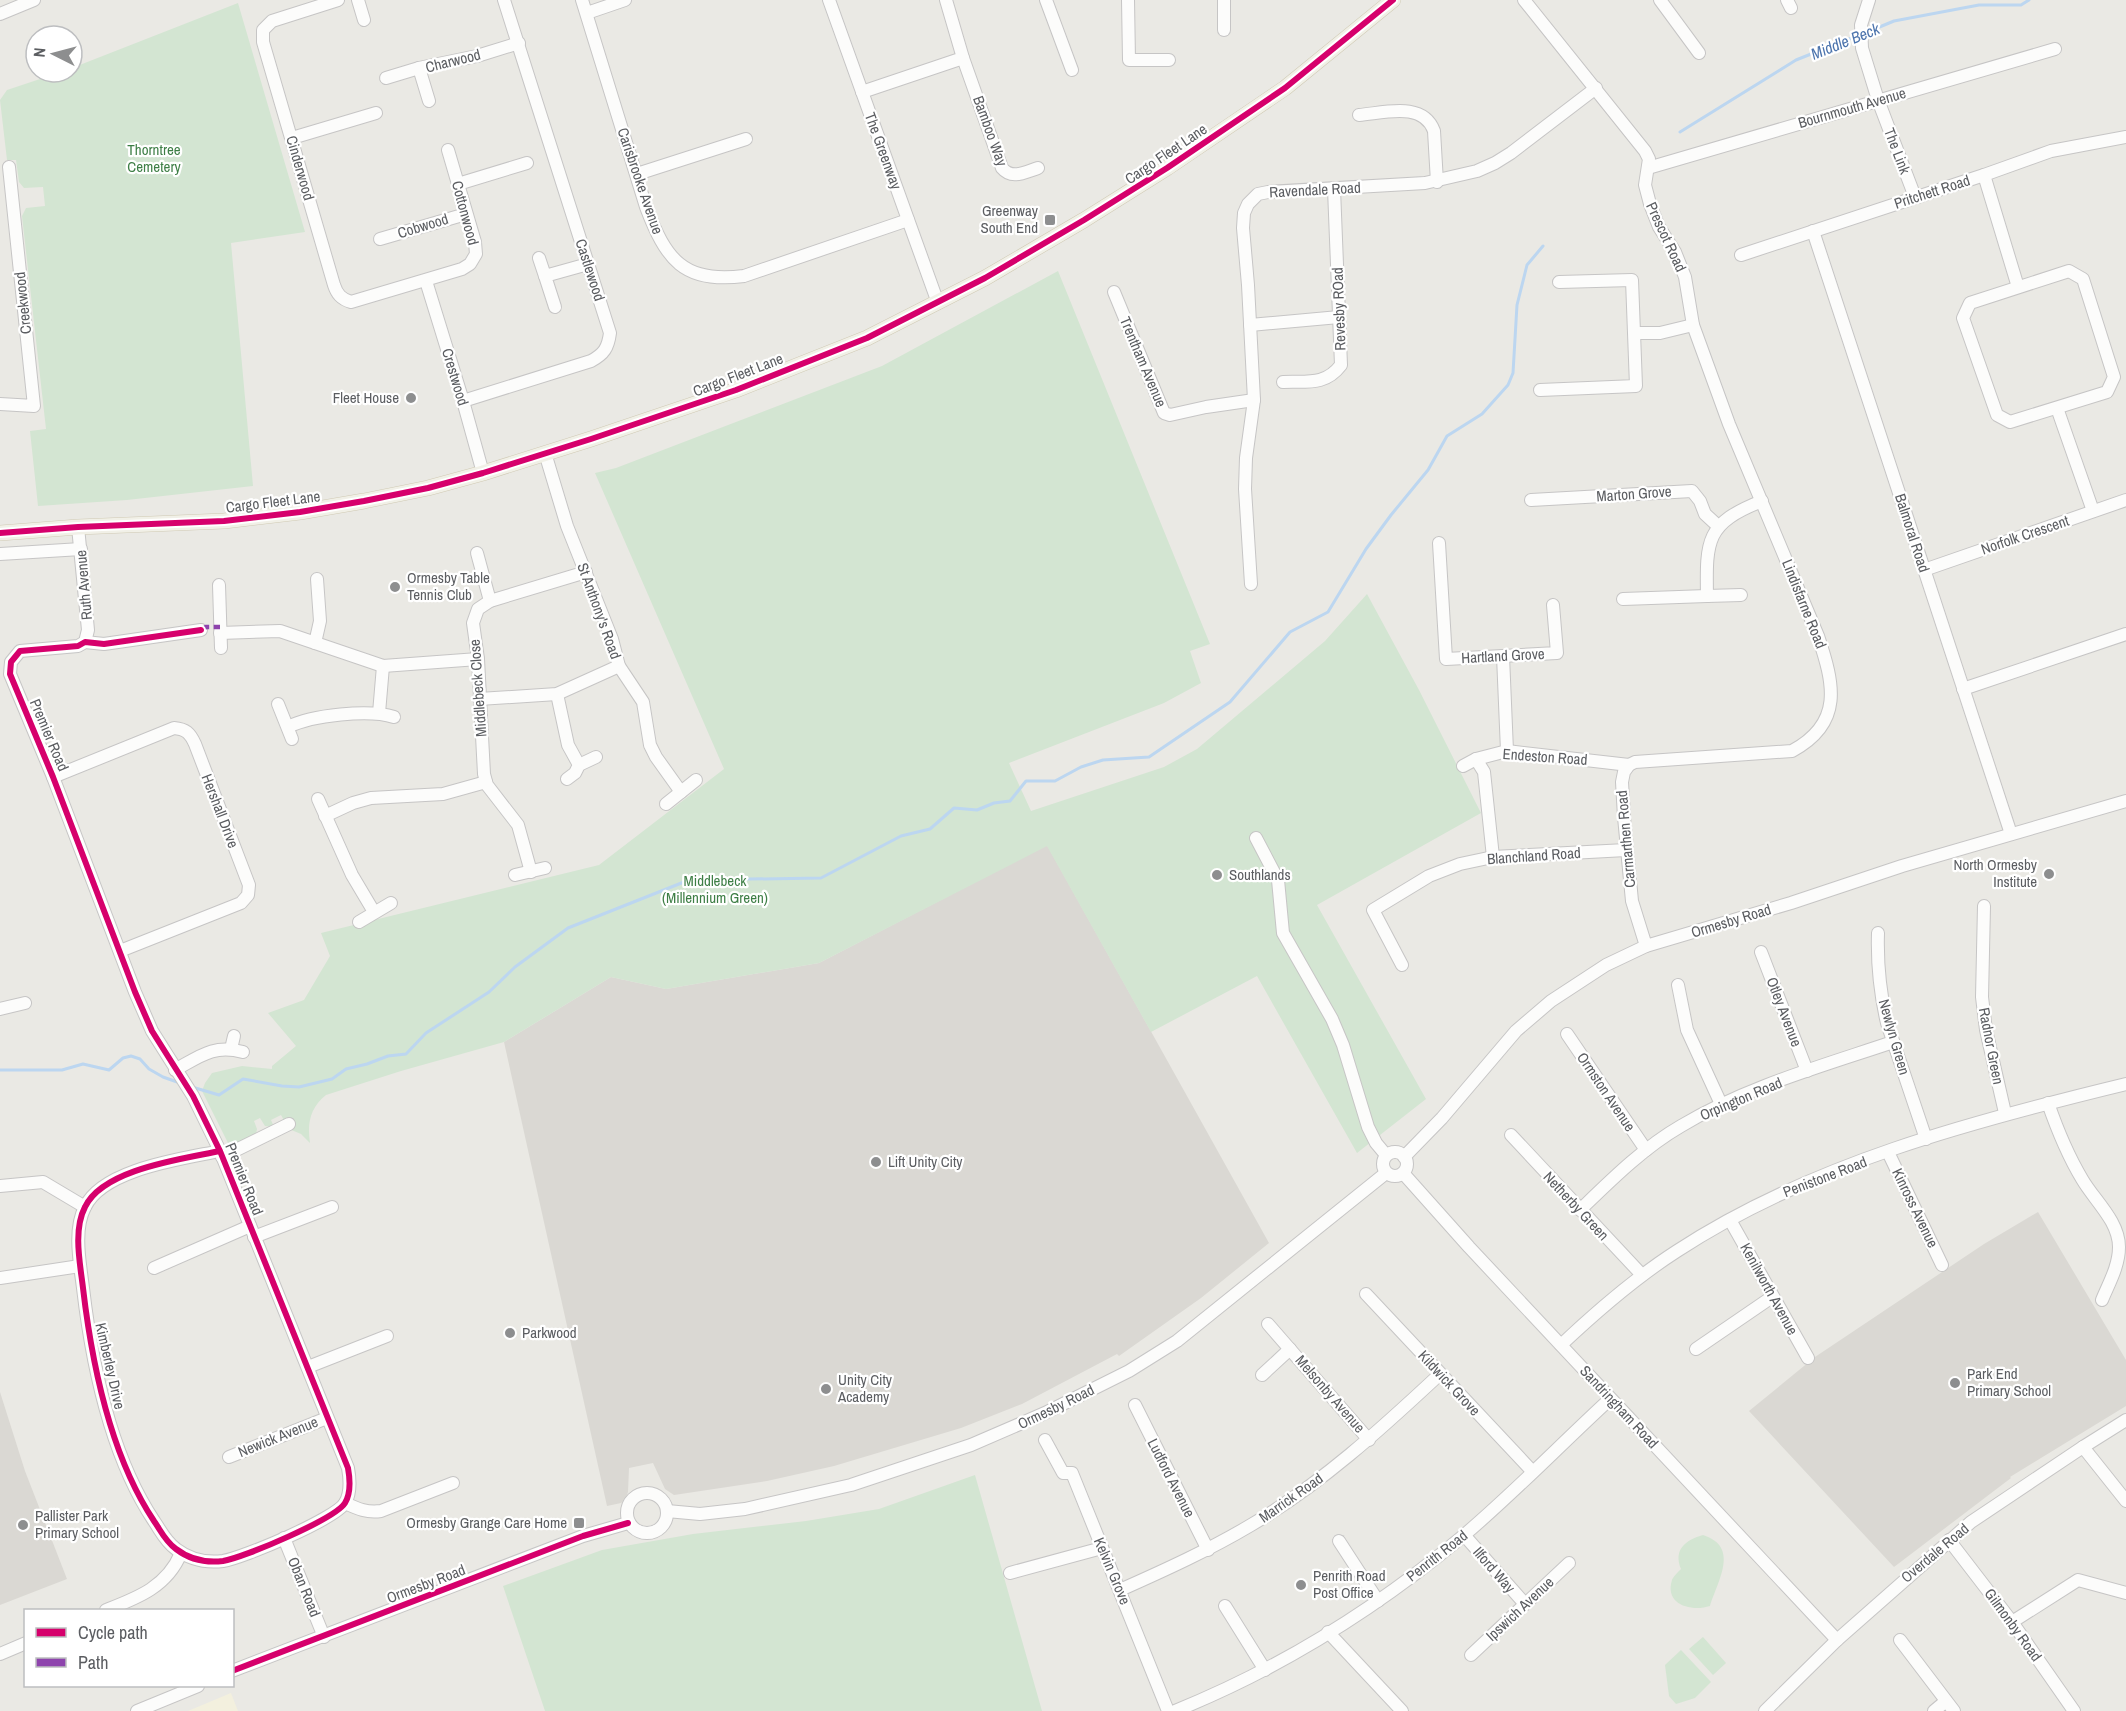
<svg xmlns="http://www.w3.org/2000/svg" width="2126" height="1711" font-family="'Archivo Narrow',sans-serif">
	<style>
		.commercial { fill: #f3f0de }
		.education { fill: #dad8d3 }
		.green { fill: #d3e5d2 }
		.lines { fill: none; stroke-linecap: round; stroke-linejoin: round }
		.stream { stroke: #bcd6f0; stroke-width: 3 }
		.minor-casing { stroke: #c6c5c5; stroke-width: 14 }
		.major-casing { stroke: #d0cab5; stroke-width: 16 }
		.minor { stroke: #fcfcfb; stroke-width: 12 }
		.major { stroke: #f1f0e7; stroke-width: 15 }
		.quiet { stroke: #8e44ad; stroke-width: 4.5; stroke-dasharray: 9 4.5; stroke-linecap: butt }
		.cycleway-casing { stroke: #fff; stroke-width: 10 }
		.cycleway { stroke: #d6006c; stroke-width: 6 }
		.poi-dot { fill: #8d8e8f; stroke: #fff; stroke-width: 2 }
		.labels { text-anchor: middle; stroke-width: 4.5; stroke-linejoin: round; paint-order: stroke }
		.street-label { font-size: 15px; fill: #5b5d61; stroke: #fff }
		.park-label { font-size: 15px; fill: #3d7e45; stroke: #fff }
		.poi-label { font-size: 15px; fill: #5b5d61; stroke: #fff; text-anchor: start }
		.water-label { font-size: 16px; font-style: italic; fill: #4c74ad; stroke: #fff }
	</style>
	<rect width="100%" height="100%" fill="#eae9e4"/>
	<polygon class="commercial" points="231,1693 238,1711 188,1711"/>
	<g class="education">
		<polygon points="1047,845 1269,1243 1201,1298 1119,1356 1117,1354 1022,1404 961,1428 834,1466 767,1481 674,1495 665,1489 653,1463 629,1468 628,1492 625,1500 621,1503 607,1506 504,1042 611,977 666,989 819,963"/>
		<polygon points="2038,1212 2126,1360 2126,1406 2010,1477 2011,1478 1894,1567 1749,1411 1815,1357 1984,1244"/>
		<polygon points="0,1392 25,1471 67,1579 0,1605"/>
	</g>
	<g class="green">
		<polygon points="238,3 305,232 231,243 253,486 127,500 38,506 30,431 46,429 22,216 26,208 45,206 43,187 24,188 19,182 16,160 7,160 0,100 7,90 61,72 72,72 72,68"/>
		<path d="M 1058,271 L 1210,644 L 1190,651 L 1201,683 L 1164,703 L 1009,763 L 1031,811 L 1164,767 L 1197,749 L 1325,641 L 1367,594 L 1419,690 L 1481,813 L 1317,905 L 1426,1099 L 1357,1153 L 1257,976 L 1151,1032 L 1047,846 L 819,963 L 666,989 L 611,977 L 504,1042 L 401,1071 L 326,1095 C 310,1108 307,1123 310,1143 L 301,1134 L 289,1129 L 281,1115 L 271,1120 L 274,1127 L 265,1126 L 260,1118 L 254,1121 L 257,1129 L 256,1134 L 233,1145 L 229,1145 L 202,1091 L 205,1083 L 212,1073 L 242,1066 L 272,1069 L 272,1066 L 296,1046 L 268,1013 L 304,1000 L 330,956 L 321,933 L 599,865 L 724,769 L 595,473 L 616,468 L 882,366 Z"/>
		<polygon points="975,1475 1042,1711 545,1711 503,1586 602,1550 693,1534 806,1521 879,1509"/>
		<path d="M 1703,1535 C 1740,1547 1718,1580 1710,1606 C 1692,1612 1664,1605 1672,1580 C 1673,1577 1678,1572 1681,1569 C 1673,1549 1686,1540 1703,1535 Z"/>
		<polygon points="1703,1637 1726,1663 1713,1675 1689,1649"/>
		<polygon points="1681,1650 1711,1682 1695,1698 1676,1704 1669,1696 1665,1665"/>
	</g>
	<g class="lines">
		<g class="stream">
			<polyline points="1865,33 1894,21 1979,5 2021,5 2029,0"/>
			<polyline points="1680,132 1796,60 1859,35"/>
			<polyline points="0,1070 62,1070 83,1064 109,1070 123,1058 131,1056 140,1059 149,1069 163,1077 180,1083"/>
			<polyline points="192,1087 219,1095 243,1079 282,1086 299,1087 332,1079 346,1069 367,1064 388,1056 406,1054 426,1033 489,992 515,967 568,928 689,880 821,878 901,836 930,829 954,808 977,810 994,803 1010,801 1026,781 1055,781 1081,767 1103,760 1149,757 1230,702 1290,632 1328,612 1366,549 1391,515 1428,470 1447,436 1482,414 1508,385 1513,373 1517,305 1527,265 1543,246"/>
		</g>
		<defs>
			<g id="minor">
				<path d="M 338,0 L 272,21 L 263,30 L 263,42 L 334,285 C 337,294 341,299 351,302 L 462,269 L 470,264 L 476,254 L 475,242 L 448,150"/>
				<polyline points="358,0 364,20"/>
				<path d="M 582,0 L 646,207 C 666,259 683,284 744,276 L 908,220"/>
				<polyline points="829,0 938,303"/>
				<polyline points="1046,0 1072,70"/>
				<polyline points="1128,0 1129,60 1169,60"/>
				<polyline points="1224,0 1224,30"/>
				<path d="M 1524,0 L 1645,151 L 1649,159 L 1645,185 L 1650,204 L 1659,227 L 1675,252 L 1685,277 L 1693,325 L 1729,424 L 1818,636 C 1834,684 1844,723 1792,751 L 1635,762 L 1629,765 L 1624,772 L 1622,782 L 1624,817 L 1632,901 L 1646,946"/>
				<polyline points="1660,0 1699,53"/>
				<polyline points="1787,0 1791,8"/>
				<polyline points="1869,0 1861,25 1862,48 1878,100 1915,197"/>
				<polyline points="587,13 625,0"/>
				<polyline points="0,14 34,0"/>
				<path d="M 963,58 L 1002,168 C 1012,180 1025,172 1038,168"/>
				<polyline points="386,78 419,68"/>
				<polyline points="862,92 963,58 946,0"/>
				<polyline points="429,101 419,68 477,56 519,43"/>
				<path d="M 1359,115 C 1384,113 1423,101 1434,131 L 1437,182"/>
				<polyline points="292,138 376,113"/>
				<polyline points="1648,168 2055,49"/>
				<polyline points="637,174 746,139"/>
				<polyline points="1984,175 2018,287"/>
				<polyline points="458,184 527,163"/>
				<polyline points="1813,231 2011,834"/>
				<polyline points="380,239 466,214"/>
				<polyline points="1741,255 1984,175 2051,151 2126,137"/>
				<polyline points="539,258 545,276"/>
				<polygon points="2069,271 2083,279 2114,377 2107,392 2010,422 1997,415 1963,318 1970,303"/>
				<polyline points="426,281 463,401 483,473"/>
				<polyline points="1114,292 1164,413 1170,415 1206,407 1254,400"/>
				<polyline points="555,307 545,276 588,264"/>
				<polyline points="1250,325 1339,317"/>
				<polyline points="1635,333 1660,333 1693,325"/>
				<path d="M 1283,382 C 1307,381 1325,386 1341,365 L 1334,189"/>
				<polyline points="1540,390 1636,386 1632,280 1559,282"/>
				<path d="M 463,401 L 591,361 C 604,354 608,348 610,333 L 504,0"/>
				<polyline points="0,404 34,406 9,167"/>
				<polyline points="2057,408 2093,511"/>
				<polyline points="545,453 567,526 612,639 619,666 643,702 650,745 656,757 681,792"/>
				<polyline points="1531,500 1692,491 1700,501 1705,514 1718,526"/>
				<polyline points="78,527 88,630 85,642"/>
				<polyline points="1439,543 1446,659 1557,653 1553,605"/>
				<polyline points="477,553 490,601"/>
				<polyline points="0,554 81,549"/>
				<polyline points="1924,570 2126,500"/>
				<polyline points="1251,584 1245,489 1246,458 1254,400 1248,285 1243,228 1244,213 1248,204 1258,194 1268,192 1425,183 1477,171 1495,163 1511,153 1596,88"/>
				<polyline points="219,585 221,648"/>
				<polyline points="1707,596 1741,595"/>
				<path d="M 1623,599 L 1707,596 C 1706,540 1706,523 1762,501"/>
				<path d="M 201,630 L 104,644 L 85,642 L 78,646 L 20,651 L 11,662 L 10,674 L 53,777 L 135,992 L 152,1031 L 193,1096 L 220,1151 L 348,1468 C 350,1479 351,1493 345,1503 C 335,1519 243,1558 223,1561 C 206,1563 189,1559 176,1549 C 165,1541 161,1531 154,1521 C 110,1455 92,1365 83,1288 C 80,1263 73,1230 85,1207 C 103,1169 182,1159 220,1151"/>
				<polyline points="220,633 280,631 383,666 478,659"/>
				<polyline points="315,643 320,621 317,579"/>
				<polyline points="1503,656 1507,751"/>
				<polyline points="1963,689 2126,634"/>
				<polyline points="557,694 568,745 579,765"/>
				<polyline points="479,699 557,694 619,666"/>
				<polyline points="278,704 292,739"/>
				<polyline points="379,713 383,666"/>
				<path d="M 288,727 C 312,715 369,709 394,717"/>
				<polyline points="1476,759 1484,772 1493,857"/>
				<polyline points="1463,766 1476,759 1507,751 1629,765"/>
				<path d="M 53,777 L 174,728 C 186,729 190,733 195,744 L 249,885 L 248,895 L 241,903 L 120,951"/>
				<polyline points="567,779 575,773 579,765 596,757"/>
				<polyline points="318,799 352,875 374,912"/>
				<polyline points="666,804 696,780"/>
				<polyline points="325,816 353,803 371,798 443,794 486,782"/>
				<polyline points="1256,838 1278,880 1283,933 1332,1019 1343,1045 1368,1127 1376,1143 1386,1155"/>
				<polyline points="531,872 518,825 487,785 484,774 478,659 473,623 478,609 490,601 586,572"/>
				<polyline points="515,875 545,868"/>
				<polyline points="1984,906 1982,997 1986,1030 2005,1113"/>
				<polyline points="359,922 391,903"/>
				<path d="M 1878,933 C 1877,964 1880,993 1887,1023 L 1926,1139"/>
				<polyline points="1761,952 1807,1071"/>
				<polyline points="1402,965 1373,910 1429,876 1460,864 1493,857 1626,850"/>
				<polyline points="1678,985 1687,1030 1721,1104"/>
				<polyline points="0,1009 25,1003"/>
				<polyline points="1567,1034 1646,1150"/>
				<polyline points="231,1049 234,1036"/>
				<path d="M 175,1070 C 200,1056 214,1044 243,1052"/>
				<path d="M 2048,1103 C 2057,1129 2067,1154 2082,1179 C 2094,1200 2119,1221 2119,1247 C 2119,1266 2109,1283 2102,1300"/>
				<polyline points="1511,1135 1642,1275"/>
				<circle cx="1395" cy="1164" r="12"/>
				<polyline points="1888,1152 1942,1265"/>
				<polyline points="222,1157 289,1124"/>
				<polyline points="1404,1157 1442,1118 1516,1031 1551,1001 1606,965 1646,946 1791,903 1902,866 2126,801"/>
				<polyline points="1403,1173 1469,1247 1837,1640"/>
				<polyline points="0,1186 43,1182 85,1207"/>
				<path d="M 1580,1210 C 1611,1180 1643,1148 1681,1126 C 1746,1087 1822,1066 1893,1042"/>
				<polyline points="1730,1220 1808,1358"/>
				<polyline points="254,1237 332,1207"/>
				<polyline points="154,1268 250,1226"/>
				<polyline points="0,1278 80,1266"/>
				<polyline points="1366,1294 1532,1471"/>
				<polyline points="1268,1324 1369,1440"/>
				<path d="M 1561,1345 C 1597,1311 1635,1278 1677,1251 C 1810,1164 1973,1121 2126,1084"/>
				<polyline points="1696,1349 1772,1297"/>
				<polyline points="308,1367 387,1336"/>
				<polyline points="1262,1375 1290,1349"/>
				<polyline points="1135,1405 1208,1550"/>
				<polyline points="1045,1440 1063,1473 1072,1473 1168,1711"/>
				<polyline points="2083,1447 2126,1501"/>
				<polyline points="229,1457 327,1418"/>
				<circle cx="647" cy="1513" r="20"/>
				<path d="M 345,1503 C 358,1509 367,1513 381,1511 L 453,1483"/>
				<polyline points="667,1511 700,1514 745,1509 851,1485 971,1445 1045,1413 1129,1371 1177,1341 1386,1173"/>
				<polyline points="1464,1535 1525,1604"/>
				<polyline points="284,1538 324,1637"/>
				<polyline points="1949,1540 2012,1622 2074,1711"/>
				<polyline points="1339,1541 1378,1601"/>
				<polyline points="1010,1573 1102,1548"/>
				<path d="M 1120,1590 C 1165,1570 1209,1550 1251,1525 C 1321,1484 1381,1429 1440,1374"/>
				<polyline points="1225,1606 1265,1670"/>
				<path d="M 106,1610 C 137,1598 167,1587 181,1553"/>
				<polyline points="2012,1622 2078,1580 2126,1593"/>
				<polyline points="1328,1632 1402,1711"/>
				<polyline points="1900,1640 1954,1711"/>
				<polyline points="0,1654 26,1643"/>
				<polyline points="1471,1655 1569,1563"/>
				<polyline points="232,1671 583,1536 628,1523"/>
				<polyline points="137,1711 198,1686"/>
				<path d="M 1175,1711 C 1279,1669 1377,1608 1463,1536 C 1514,1493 1561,1444 1610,1399"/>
				<polyline points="1765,1711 1837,1640 1971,1522 2083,1447 2126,1420"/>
				<polyline points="1934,1711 1946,1701"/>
			</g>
			<polyline id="major" points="0,533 78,527 224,521 300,512 364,501 428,488 483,473 591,439 736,390 867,338 985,278 1084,220 1167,168 1285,88 1393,0"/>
		</defs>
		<use href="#minor" class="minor-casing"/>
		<use href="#major" class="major-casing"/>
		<use href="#minor" class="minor"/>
		<use href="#major" class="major"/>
		<polyline class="quiet" points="201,630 206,627 220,627"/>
		<defs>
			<g id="cycleway">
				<polyline points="0,533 78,527 224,521 300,512 364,501 428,488 483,473 591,439 736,390 867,338 985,278 1084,220 1167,168 1285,88 1393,0"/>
				<path d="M 201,630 L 104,644 L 85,642 L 78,646 L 20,651 L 11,662 L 10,674 L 53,777 L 135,992 L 152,1031 L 193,1096 L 220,1151 L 348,1468 C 350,1479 351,1493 345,1503 C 335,1519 243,1558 223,1561 C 206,1563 189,1559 176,1549 C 165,1541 161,1531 154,1521 C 110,1455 92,1365 83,1288 C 80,1263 73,1230 85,1207 C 103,1169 182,1159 220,1151"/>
				<polyline points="232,1671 583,1536 628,1523"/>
			</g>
		</defs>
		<use href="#cycleway" class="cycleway-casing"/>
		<use href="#cycleway" class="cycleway"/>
	</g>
	<g class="poi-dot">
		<rect x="1044" y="214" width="12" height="12" rx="3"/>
		<circle cx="411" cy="398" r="6"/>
		<circle cx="395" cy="587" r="6"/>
		<circle cx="2049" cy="874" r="6"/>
		<circle cx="1217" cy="875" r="6"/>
		<circle cx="876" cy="1162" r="6"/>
		<circle cx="510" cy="1333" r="6"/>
		<circle cx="1955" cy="1383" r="6"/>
		<circle cx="826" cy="1389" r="6"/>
		<rect x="573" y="1517" width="12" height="12" rx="3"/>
		<circle cx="23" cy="1525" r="6"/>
		<circle cx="1301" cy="1585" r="6"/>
	</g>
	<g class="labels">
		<g class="street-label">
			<text transform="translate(453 61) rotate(-14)" y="5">Charwood</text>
			<text transform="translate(1852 108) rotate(-16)" y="5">Bournmouth Avenue</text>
			<text transform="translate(990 131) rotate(70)" y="5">Bamboo Way</text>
			<text transform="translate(883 151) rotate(70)" y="5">The Greenway</text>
			<text transform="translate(1897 151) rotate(69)" y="5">The Link</text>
			<text transform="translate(1166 154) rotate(-34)" y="5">Cargo Fleet Lane</text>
			<text transform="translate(300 168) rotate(74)" y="5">Cinderwood</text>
			<text transform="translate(640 181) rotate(71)" y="5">Carisbrooke Avenue</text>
			<text transform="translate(1315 190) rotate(-3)" y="5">Ravendale Road</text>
			<text transform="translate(1932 192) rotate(-18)" y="5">Pritchett Road</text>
			<text transform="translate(465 213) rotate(75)" y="5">Cottonwood</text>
			<text transform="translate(423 226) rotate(-17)" y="5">Cobwood</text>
			<text transform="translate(1666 237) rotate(65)" y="5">Prescot Road</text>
			<text transform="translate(590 270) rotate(72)" y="5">Castlewood</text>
			<text transform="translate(23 303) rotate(-96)" y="5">Creekwood</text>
			<text transform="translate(1339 309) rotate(-92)" y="5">Revesby ROad</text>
			<text transform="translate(1143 362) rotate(67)" y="5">Trentham Avenue</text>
			<text transform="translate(738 375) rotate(-21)" y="5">Cargo Fleet Lane</text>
			<text transform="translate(455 377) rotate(73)" y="5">Crestwood</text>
			<text transform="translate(1634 494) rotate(-4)" y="5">Marton Grove</text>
			<text transform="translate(273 502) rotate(-7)" y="5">Cargo Fleet Lane</text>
			<text transform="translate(1912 533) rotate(72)" y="5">Balmoral Road</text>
			<text transform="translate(2025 535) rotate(-19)" y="5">Norfolk Crescent</text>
			<text transform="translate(84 585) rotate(-95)" y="5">Ruth Avenue</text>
			<text transform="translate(1804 604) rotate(68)" y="5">Lindisfarne Road</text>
			<text transform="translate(599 611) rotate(70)" y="5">St Anthony's Road</text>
			<text transform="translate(1503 656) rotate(-3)" y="5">Hartland Grove</text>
			<text transform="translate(478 688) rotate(-94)" y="5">Middlebeck Close</text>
			<text transform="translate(49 735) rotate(67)" y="5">Premier Road</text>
			<text transform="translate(1545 757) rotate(4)" y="5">Endeston Road</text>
			<text transform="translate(220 811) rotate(69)" y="5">Hershall Drive</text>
			<text transform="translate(1626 839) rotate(-95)" y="5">Carmarthen Road</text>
			<text transform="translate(1534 856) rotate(-4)" y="5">Blanchland Road</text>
			<text transform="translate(1731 921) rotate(-17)" y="5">Ormesby Road</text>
			<text transform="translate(1784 1012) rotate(69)" y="5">Otley Avenue</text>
			<text transform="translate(1894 1037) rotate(74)" y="5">Newlyn Green</text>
			<text transform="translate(1991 1046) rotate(79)" y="5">Radnor Green</text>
			<text transform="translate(1606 1092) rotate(56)" y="5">Ormston Avenue</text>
			<text transform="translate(1741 1099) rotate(-23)" y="5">Orpington Road</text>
			<text transform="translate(1825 1177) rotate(-21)" y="5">Penistone Road</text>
			<text transform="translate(244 1179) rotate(68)" y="5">Premier Road</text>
			<text transform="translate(1576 1206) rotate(47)" y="5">Netherby Green</text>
			<text transform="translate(1915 1208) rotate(64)" y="5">Kinross Avenue</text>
			<text transform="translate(1769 1289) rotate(61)" y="5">Kenilworth Avenue</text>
			<text transform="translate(110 1366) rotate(77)" y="5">Kimberley Drive</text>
			<text transform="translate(1449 1383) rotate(47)" y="5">Kildwick Grove</text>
			<text transform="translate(1330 1394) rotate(49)" y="5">Melsonby Avenue</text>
			<text transform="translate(1056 1407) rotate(-26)" y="5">Ormesby Road</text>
			<text transform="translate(1619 1407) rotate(47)" y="5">Sandringham Road</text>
			<text transform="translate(278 1437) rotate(-22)" y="5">Newick Avenue</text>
			<text transform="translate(1171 1478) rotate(63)" y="5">Ludford Avenue</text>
			<text transform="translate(1291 1498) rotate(-35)" y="5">Marrick Road</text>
			<text transform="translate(1935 1553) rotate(-40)" y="5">Overdale Road</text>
			<text transform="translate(1437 1556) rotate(-38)" y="5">Penrith Road</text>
			<text transform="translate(1494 1570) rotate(49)" y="5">Ilford Way</text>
			<text transform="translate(1112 1571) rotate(67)" y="5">Kelvin Grove</text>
			<text transform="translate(426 1584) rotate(-21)" y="5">Ormesby Road</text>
			<text transform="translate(304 1587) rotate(68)" y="5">Oban Road</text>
			<text transform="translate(1520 1609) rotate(-43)" y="5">Ipswich Avenue</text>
			<text transform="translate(2013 1625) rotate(54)" y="5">Gilmonby Road</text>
		</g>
		<g class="park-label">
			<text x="154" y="155">Thorntree<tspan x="154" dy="17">Cemetery</tspan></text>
			<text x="715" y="886">Middlebeck<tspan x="715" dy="17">(Millennium Green)</tspan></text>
		</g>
		<g class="poi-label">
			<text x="1038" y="216" text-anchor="end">Greenway<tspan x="1038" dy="17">South End</tspan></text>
			<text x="399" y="403" text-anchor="end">Fleet House</text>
			<text x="407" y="583">Ormesby Table<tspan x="407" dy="17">Tennis Club</tspan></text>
			<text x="2037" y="870" text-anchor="end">North Ormesby<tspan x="2037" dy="17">Institute</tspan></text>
			<text x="1229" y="880">Southlands</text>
			<text x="888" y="1167">Lift Unity City</text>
			<text x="522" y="1338">Parkwood</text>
			<text x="1967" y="1379">Park End<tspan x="1967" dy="17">Primary School</tspan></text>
			<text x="838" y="1385">Unity City<tspan x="838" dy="17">Academy</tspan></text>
			<text x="35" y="1521">Pallister Park<tspan x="35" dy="17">Primary School</tspan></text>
			<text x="567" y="1528" text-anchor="end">Ormesby Grange Care Home</text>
			<text x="1313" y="1581">Penrith Road<tspan x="1313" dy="17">Post Office</tspan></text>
		</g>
		<g class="water-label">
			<text transform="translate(1845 41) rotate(-22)" y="6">Middle Beck</text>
		</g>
	</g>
	<rect x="24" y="1609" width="210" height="78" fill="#ffffff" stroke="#bdbec0" stroke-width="1.5"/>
	<rect x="36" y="1628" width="30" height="9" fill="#d6006c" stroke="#bdbec0" stroke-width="1.5"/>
	<text x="78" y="1639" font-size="18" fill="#5b5d61">Cycle path</text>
	<rect x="36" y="1658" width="30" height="9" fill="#8e44ad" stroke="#bdbec0" stroke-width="1.5"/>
	<text x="78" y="1669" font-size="18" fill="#5b5d61">Path</text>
	<g transform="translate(54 54) rotate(276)"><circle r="28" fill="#ffffff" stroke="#bdbec0" stroke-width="1.5"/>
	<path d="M0-4.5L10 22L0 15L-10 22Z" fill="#8d8e8f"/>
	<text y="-9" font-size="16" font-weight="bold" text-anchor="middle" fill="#5b5d61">N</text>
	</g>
</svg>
